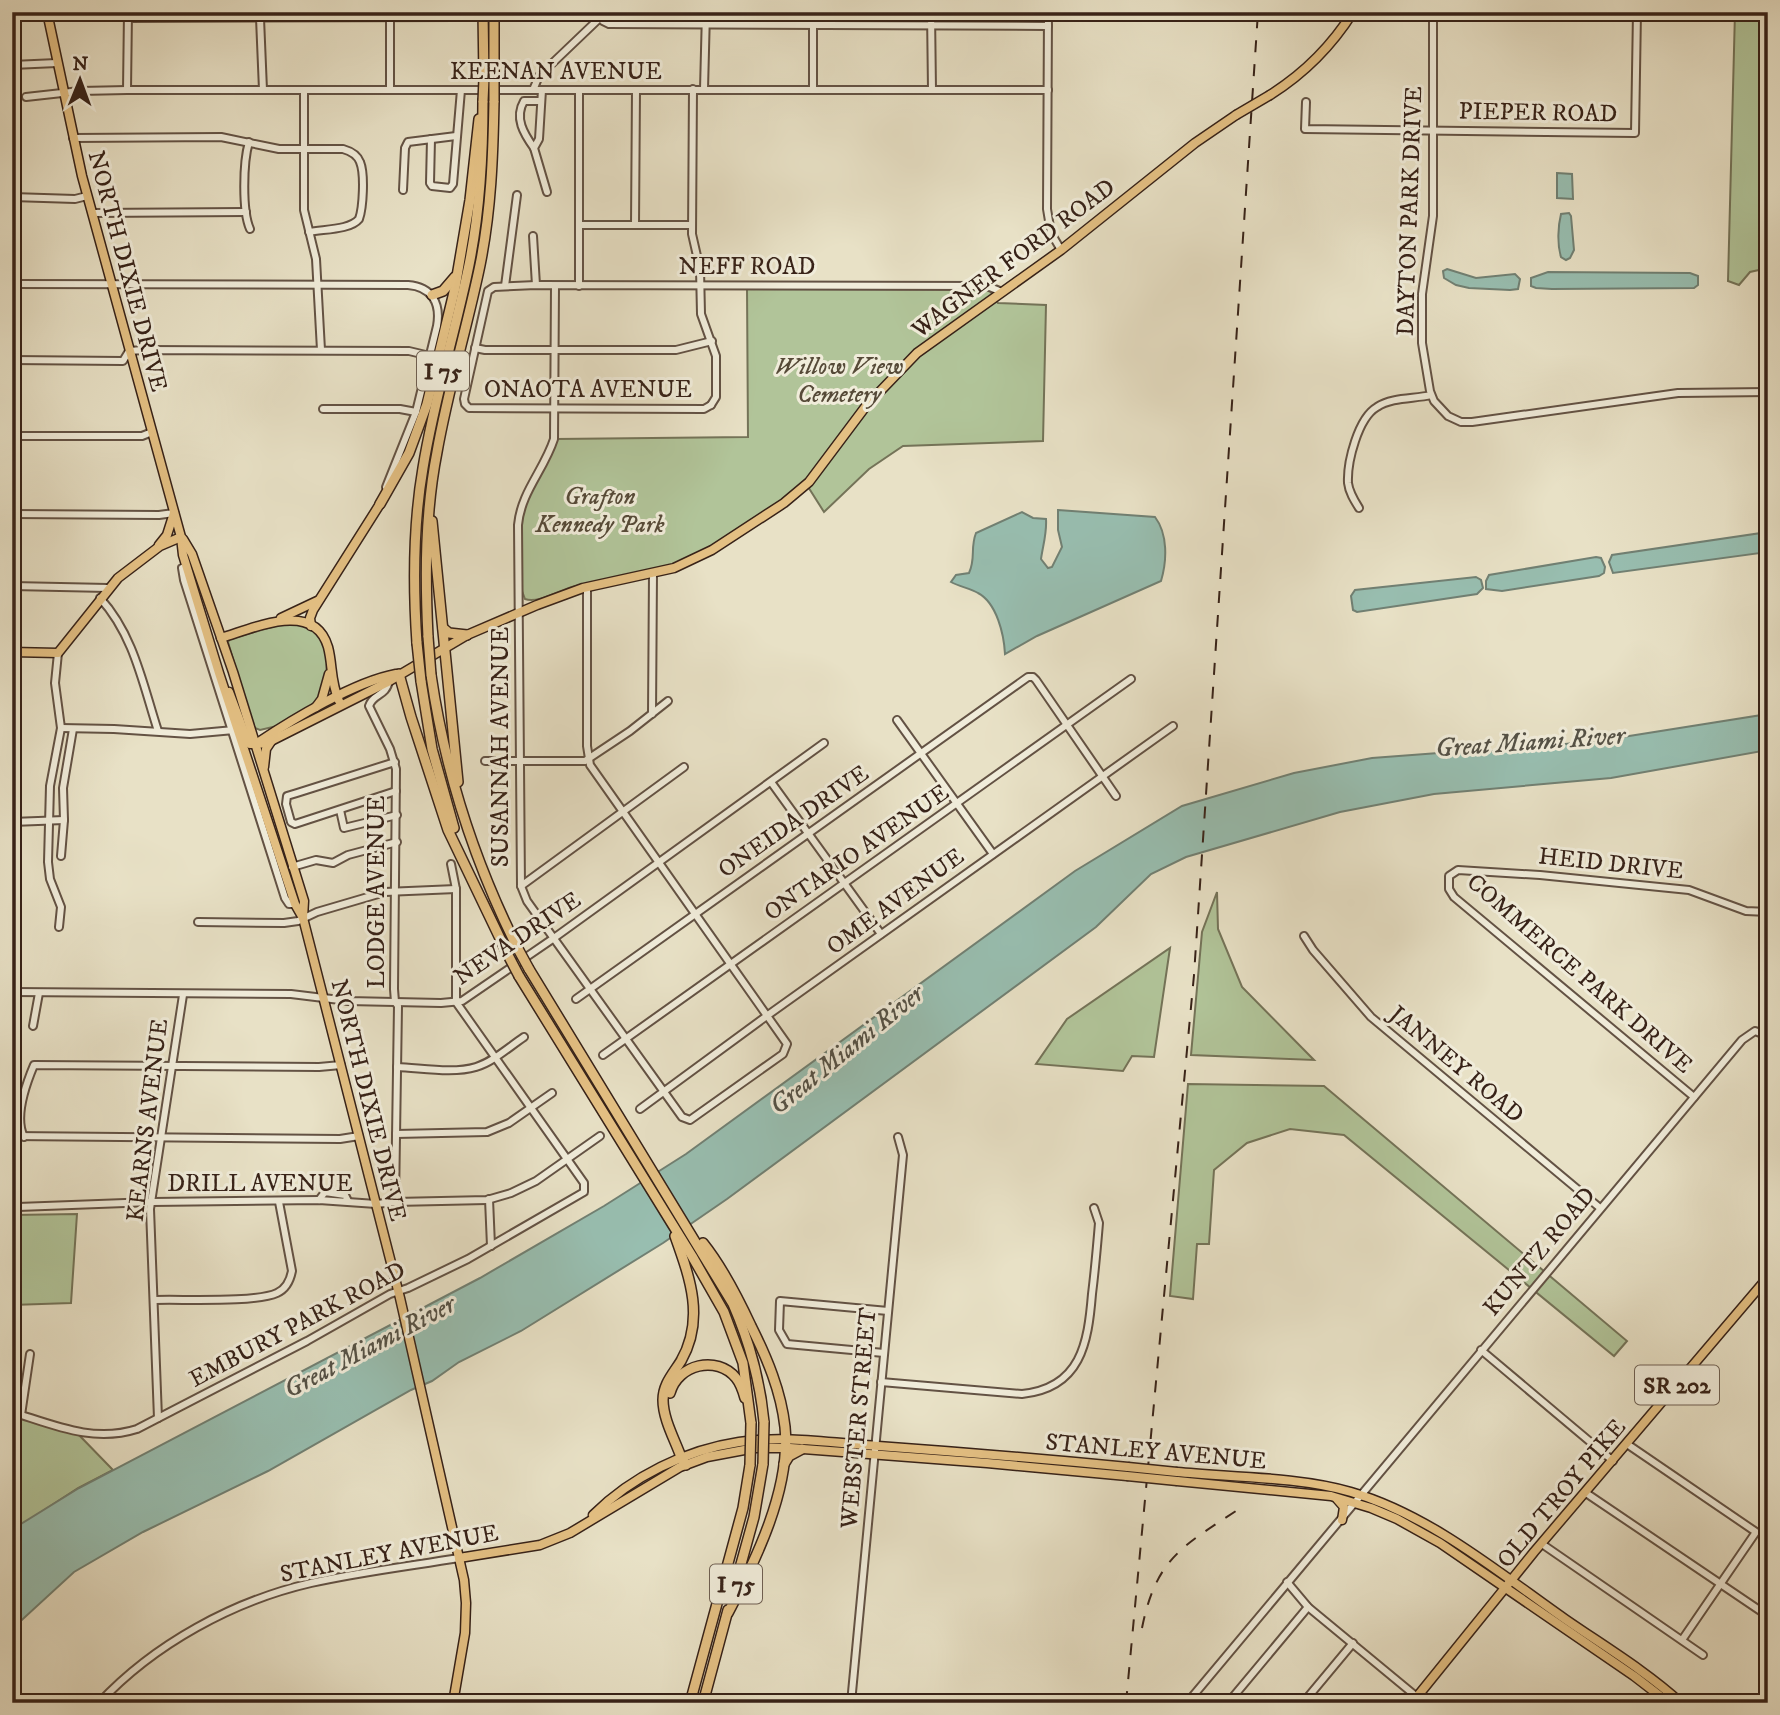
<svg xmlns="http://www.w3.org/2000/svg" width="1780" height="1715" font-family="'IM FELL DW Pica',serif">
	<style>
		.green { fill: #b1c499; stroke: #747358; stroke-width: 2 }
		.water { fill: #98beb0; stroke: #718073; stroke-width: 2 }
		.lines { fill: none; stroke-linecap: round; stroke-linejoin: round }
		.minor-casing { stroke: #635244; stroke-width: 10 }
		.major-casing { stroke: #372218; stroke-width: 11 }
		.highway-casing { stroke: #372218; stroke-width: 12 }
		.minor { stroke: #f0ecda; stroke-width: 6 }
		.major { stroke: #e4c083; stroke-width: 8 }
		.highway { stroke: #e4c083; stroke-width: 9 }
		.rail { stroke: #372218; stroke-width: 2; stroke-dasharray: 12 12; stroke-linecap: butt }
		.major-bridge-casing { stroke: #372218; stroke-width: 11; stroke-linecap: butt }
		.highway-bridge-casing { stroke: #372218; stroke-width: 12; stroke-linecap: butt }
		.major-bridge { stroke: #e4c083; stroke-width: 8 }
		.highway-bridge { stroke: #e4c083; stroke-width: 9 }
		.labels { text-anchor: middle; stroke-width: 6; stroke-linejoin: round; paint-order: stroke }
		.shield { fill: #f0ecda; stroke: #6e5f52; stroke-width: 2 }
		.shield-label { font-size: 23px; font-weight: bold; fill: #372218 }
		.street-label { font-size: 24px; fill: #372218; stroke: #f0ecda }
		.park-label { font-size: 24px; font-style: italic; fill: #564a38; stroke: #f0ecda }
		.water-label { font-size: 26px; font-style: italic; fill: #545146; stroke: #f0ecda }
	</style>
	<rect width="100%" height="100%" fill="#e8e1c6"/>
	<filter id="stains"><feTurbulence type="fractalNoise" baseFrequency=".00286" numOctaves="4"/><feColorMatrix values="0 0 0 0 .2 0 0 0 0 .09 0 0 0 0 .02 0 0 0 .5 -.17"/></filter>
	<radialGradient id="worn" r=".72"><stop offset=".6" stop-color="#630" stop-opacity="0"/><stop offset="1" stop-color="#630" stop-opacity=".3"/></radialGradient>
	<g class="green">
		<polygon points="1735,12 1768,12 1768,268 1750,272 1739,285 1728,281"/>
		<path d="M 747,288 L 989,289 L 998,303 L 1046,305 L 1043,441 L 903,446 L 869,469 L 824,512 L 805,482 C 768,512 726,543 682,561 C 649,575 611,578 576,586 C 561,589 539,604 525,599 L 522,591 L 522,512 L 527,497 L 556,439 L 748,437 Z"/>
		<path d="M 289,622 C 296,623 305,624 311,628 C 335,644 327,678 319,701 L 277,726 L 260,730 L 255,728 L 251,720 L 228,642 L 230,639 Z"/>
		<polygon points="1217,892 1218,929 1242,987 1314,1060 1191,1055 1202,932"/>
		<polygon points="1170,948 1154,1057 1132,1056 1123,1071 1036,1064 1067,1019"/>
		<polygon points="1188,1084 1324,1086 1627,1341 1614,1356 1344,1135 1290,1129 1247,1143 1214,1170 1209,1244 1197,1244 1193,1299 1170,1296"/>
		<polygon points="77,1214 71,1303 12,1305 12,1215"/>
		<polygon points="12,1412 76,1432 113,1470 78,1488 12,1531"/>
	</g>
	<g class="water">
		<polygon points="1557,173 1572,174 1573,199 1557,198"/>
		<path d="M 1569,213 L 1571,216 L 1574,250 L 1570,258 L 1566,260 L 1561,257 C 1557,244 1558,226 1561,214 Z"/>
		<polygon points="1447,269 1476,278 1515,274 1520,279 1518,289 1510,290 1469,288 1456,285 1444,278 1443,271"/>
		<polygon points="1548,272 1690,273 1698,276 1698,285 1694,288 1552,289 1536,288 1531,286 1531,278"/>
		<path d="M 1058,510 L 1155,517 C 1168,534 1167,561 1161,581 L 1037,636 L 1005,654 C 1004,635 997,603 978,593 C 970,588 960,587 951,582 L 956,575 L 969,573 C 976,558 970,548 976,533 L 1022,512 L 1033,518 L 1046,519 C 1047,533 1043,545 1041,559 L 1048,568 L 1052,567 L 1062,547 L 1058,530 Z"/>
		<polygon points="1768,532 1768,552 1613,573 1609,562 1612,555"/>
		<polygon points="1596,557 1601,558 1605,567 1604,573 1599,576 1502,591 1486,589 1486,581 1489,575"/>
		<polygon points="1476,577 1481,580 1483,588 1477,594 1357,612 1353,610 1351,596 1355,590"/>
		<polygon points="1768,714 1768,750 1611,778 1434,794 1340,812 1186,857 1151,874 1096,927 727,1199 663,1243 521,1331 459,1362 432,1381 411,1390 268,1471 143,1532 74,1572 12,1629 12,1531 16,1527 79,1488 480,1278 604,1206 686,1154 1075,871 1182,806 1294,773 1372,758 1452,752 1498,751 1604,740"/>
	</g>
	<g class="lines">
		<defs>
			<g id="minor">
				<polyline points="598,12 603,21 609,24 1048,26"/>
				<polyline points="931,12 932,90"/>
				<polyline points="1048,12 1047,209 1051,233 1061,250"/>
				<polyline points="1433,12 1433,216 1422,294 1422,343 1430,391 1434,401 1448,416 1461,422 1472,422 1678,393 1768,392"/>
				<polyline points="128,18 459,17 468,12"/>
				<polyline points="260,18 263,90"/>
				<polyline points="12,65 57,63"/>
				<polyline points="693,89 692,234 700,269 701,314 716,356 716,397 711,405"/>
				<polyline points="704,89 706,12"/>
				<polyline points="127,90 128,12"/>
				<polyline points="304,90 304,210 316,259 321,350"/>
				<polyline points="390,90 390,12"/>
				<polyline points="533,90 539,76 606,12"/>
				<polyline points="542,90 539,139 534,148 547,192"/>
				<polyline points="813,90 813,12"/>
				<polyline points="26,97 80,91 127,90 1048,90"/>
				<polyline points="1306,102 1305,129 1635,133 1637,12"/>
				<path d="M 73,138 L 221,137 L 279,149 L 343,149 C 350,151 357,154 360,162 C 365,174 363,208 359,219 C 350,230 324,229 309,232"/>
				<polyline points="431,139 430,183 432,186 450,188 453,184 461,90"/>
				<path d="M 249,142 C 243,162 242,211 250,229"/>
				<path d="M 534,148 C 524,134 514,118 524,101 L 541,101"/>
				<polyline points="403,190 405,148 408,142 456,136"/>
				<polyline points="12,197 75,199 87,196"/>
				<polyline points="92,213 246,212"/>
				<polyline points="579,225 692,225"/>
				<polyline points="635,225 636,90"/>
				<polyline points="533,236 536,285"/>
				<path d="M 12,284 L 408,285 C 432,287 441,303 437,326 L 416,412 L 386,487"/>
				<polyline points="505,286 517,195"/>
				<path d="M 555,286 L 554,439 C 544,470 521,492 518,525 L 521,886 L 527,901 L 682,1117 L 690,1120 L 783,1054 L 787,1044 L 590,765 L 587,746 L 587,588"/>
				<polyline points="579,286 579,90"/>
				<polyline points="475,348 485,350 676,350 712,341"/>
				<polyline points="12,360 123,361 129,351 143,350 409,351 430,356"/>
				<polyline points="711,405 704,409 469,408 465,404 464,399 488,291 494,287 536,285 987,286 1002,292"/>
				<polyline points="323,409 400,409 416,412"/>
				<polyline points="12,436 142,436 152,432"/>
				<path d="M 1359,508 C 1354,500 1349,492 1348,483 C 1347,462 1358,418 1377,407 C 1392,397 1414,399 1431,395"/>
				<polyline points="12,514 159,515 174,513"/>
				<polyline points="186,567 182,568 184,580 285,898 289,904 295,904"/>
				<polyline points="12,586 108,588"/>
				<path d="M 100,598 C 134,635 143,685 158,731"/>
				<polyline points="58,653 55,683 61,728 50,786 48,862 50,879 61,907 59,927"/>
				<path d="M 389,681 C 386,697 373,693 369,706 L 390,749 L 396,769 L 394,989 L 395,1002 L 398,1006 L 395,1202"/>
				<polyline points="652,714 653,573"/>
				<polyline points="897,720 993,854"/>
				<polyline points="61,728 114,729 190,734 234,730"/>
				<polyline points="485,761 585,761 630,731 668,701"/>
				<polyline points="395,762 297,793 287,796 286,804 291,822 295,824 396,791"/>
				<polyline points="771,782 881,934"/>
				<polyline points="340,810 344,828 397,815"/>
				<polyline points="12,822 64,820"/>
				<polyline points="61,856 64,820 63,788 73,729"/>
				<polyline points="292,867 316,860 333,863 348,855 397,842"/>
				<polyline points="521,886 684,767"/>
				<polyline points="198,922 284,923 298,921 317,912 385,892 456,889"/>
				<polyline points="1304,936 1313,950 1371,1017 1600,1208"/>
				<polyline points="12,992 291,994 348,1001 441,1003 462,1001 554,938 824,743"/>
				<polyline points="576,999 1028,677 1033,677 1036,680 1116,796"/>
				<polyline points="33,1026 39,993"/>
				<polyline points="603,1055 1131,679"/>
				<path d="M 397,1067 C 422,1068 453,1074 476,1067 C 493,1062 509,1047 524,1037"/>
				<polyline points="12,1088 16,1070"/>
				<polyline points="1694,1097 1454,897 1449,889 1449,876 1458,870 1540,875 1689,890 1746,911 1768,912"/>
				<polyline points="640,1109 768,1015 1173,726"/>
				<polyline points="396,1134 487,1132 509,1123 552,1093"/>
				<polyline points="12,1136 340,1139 359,1136"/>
				<path d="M 24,1137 C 14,1117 26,1084 34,1065 L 319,1067 L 341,1065"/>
				<polyline points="489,1199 491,1246"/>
				<polyline points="319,1200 325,1192 345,1195 348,1201"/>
				<polyline points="18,1207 152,1202 319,1200 376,1204 395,1202 487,1200 511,1193 536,1181 600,1136"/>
				<path d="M 155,1300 C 182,1299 255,1303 277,1293 C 286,1289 290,1281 292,1271 L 279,1202"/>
				<polyline points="1481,1350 1613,1461"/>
				<polyline points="884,1353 787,1344 779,1330 780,1301 888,1311"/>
				<path d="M 881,1382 L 1022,1394 C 1081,1388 1088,1343 1092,1294 C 1095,1270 1097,1247 1099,1223 L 1094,1208"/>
				<path d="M 12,1412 C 54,1425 93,1443 137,1429 L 307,1341 L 390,1294 L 408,1288 L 468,1259 L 584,1192 L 584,1183 L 456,1002 L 456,889 L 451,864"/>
				<polyline points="21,1415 30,1354"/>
				<polyline points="158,1418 150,1209 183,995"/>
				<polyline points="1627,1444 1756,1532 1682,1640"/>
				<polyline points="1586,1493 1768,1616"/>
				<polyline points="1542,1544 1703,1655"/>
				<polyline points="1287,1582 1308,1607 1417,1697"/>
				<path d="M 99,1703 C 154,1644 233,1601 311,1583 C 360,1572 410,1566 459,1558"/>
				<polyline points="851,1703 903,1155 898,1137"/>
				<polyline points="1187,1703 1742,1040 1755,1031 1768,1036"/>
				<polyline points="1228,1703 1308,1607"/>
				<polyline points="1303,1703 1353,1643"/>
			</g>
			<g id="major">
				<polyline points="47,12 82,176 181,537 183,555 219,673 295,904 303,918 400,1298 464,1580 466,1603 465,1633 453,1703"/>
				<path d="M 1270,95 C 1305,73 1331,47 1353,12"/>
				<polyline points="183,539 192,554 233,672 304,901 303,918"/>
				<polyline points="159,545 167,535 174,513"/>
				<polyline points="281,618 317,601"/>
				<polyline points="311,626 310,618 313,610 380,504"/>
				<path d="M 221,638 C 252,629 314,599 328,647 C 333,666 330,680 339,701"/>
				<polyline points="12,652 58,653 118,578 160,546 181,537"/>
				<polyline points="229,692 247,740 250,744 255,744"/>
				<polyline points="316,707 322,699 329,674"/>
				<path d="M 257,743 C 293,719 354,682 396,674"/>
				<polyline points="255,744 267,743 386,683 467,635 537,605 583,588 674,568 712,550 784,503 809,482 866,406 917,353 1061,250 1195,143 1236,115"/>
				<polyline points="264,767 266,749 272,740"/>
				<path d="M 1177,1472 C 1230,1477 1301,1477 1351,1492 C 1430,1515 1498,1572 1565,1619 C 1604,1646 1646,1671 1681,1703"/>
				<polyline points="1177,1481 1331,1496 1371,1508 1397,1519 1440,1543 1634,1676 1669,1703"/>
				<polyline points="1337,1499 1344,1507 1342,1520"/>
				<path d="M 593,1515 C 632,1476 686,1450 739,1442 C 784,1435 833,1443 878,1446 C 961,1452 1045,1459 1128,1467"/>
				<polyline points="459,1558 540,1545 570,1533 680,1467 707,1457 755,1448 790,1448 987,1463 1127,1476"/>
				<polyline points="1412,1703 1534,1552 1768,1277"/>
			</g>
			<g id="highway">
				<polyline points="483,12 484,79"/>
				<polyline points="494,12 494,79"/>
				<polyline points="432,295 443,291 455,277"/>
				<polyline points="380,504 409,453 427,404 455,288 470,200 479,119"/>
				<polyline points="432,521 458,782"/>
				<polyline points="443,628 449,633 467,635"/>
				<path d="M 428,637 C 425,575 425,513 437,452 C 448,389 467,328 480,265 C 491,211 493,156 494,101"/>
				<path d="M 417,643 C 413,585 413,526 423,468 C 434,399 455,333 469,265 C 480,211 483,156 483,101"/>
				<polyline points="399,674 411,717 448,830 508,955"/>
				<path d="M 431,675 C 445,771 474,861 517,947"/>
				<polyline points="421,681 432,749 454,828"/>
				<path d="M 529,969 L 733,1304 C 750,1343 760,1380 764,1422"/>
				<polyline points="519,976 692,1256 724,1312 743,1363 751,1423"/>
				<path d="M 675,1236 C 690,1278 705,1319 681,1361 C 673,1374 663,1384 663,1400 C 663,1419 675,1440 681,1457 L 686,1465"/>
				<path d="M 703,1243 C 723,1268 738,1298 751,1326 C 767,1358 781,1391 785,1427 C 791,1488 756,1560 728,1613"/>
				<path d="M 670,1393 C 678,1364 717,1355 736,1378 C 741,1384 743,1391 745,1398"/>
				<polyline points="784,1464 789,1456 802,1449"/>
				<polyline points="733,1593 754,1517 763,1464"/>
				<polyline points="690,1703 743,1508 750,1465"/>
				<polyline points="703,1703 728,1610"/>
			</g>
		</defs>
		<use href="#minor" class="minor-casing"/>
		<use href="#major" class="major-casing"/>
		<use href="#highway" class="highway-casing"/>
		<use href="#minor" class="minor"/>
		<use href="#major" class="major"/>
		<use href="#highway" class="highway"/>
		<g class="rail">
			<path d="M 1142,1628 C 1156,1558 1183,1546 1239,1509"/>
			<polyline points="1126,1703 1194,975 1258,12"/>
		</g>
		<defs>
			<g id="major-bridge">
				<polyline points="1236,115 1270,95"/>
				<polyline points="1128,1467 1177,1472"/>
				<polyline points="1127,1476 1177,1481"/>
			</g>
			<g id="highway-bridge">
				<polyline points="494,79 494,101"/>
				<polyline points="483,101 484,79"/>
				<polyline points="428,637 431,675"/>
				<polyline points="417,643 421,681"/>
				<polyline points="517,947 529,969"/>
				<polyline points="508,955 519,976"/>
				<polyline points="763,1464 764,1422"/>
				<polyline points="750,1465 751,1423"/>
			</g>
		</defs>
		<use href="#major-bridge" class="major-bridge-casing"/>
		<use href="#highway-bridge" class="highway-bridge-casing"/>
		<use href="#major-bridge" class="major-bridge"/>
		<use href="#highway-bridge" class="highway-bridge"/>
	</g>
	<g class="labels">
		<g class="shield">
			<rect x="417" y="351.5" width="52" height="39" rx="5"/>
			<rect x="1635" y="1365.5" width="84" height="39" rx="5"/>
			<rect x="710" y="1564.5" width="52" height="39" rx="5"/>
		</g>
		<g class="shield-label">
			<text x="443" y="379">I 75</text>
			<text x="1677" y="1393">SR 202</text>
			<text x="736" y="1592">I 75</text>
		</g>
		<g class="street-label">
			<text x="556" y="79">KEENAN AVENUE</text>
			<text transform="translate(1538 112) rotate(1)" y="8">PIEPER ROAD</text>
			<text transform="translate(1409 211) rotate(-88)" y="8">DAYTON PARK DRIVE</text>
			<text transform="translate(1013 258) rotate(-37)" y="8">WAGNER FORD ROAD</text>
			<text x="747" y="274">NEFF ROAD</text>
			<text transform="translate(128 271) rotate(75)" y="8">NORTH DIXIE DRIVE</text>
			<text x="588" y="397">ONAOTA AVENUE</text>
			<text transform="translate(500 747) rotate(-90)" y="8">SUSANNAH AVENUE</text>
			<text transform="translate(793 821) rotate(-35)" y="8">ONEIDA DRIVE</text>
			<text transform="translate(856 852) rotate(-35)" y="8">ONTARIO AVENUE</text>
			<text transform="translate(1611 863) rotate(6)" y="8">HEID DRIVE</text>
			<text transform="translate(376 892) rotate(-90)" y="8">LODGE AVENUE</text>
			<text transform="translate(895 901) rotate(-36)" y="8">OME AVENUE</text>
			<text transform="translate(517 938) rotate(-34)" y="8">NEVA DRIVE</text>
			<text transform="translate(1580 973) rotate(41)" y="8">COMMERCE PARK DRIVE</text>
			<text transform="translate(1457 1064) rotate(40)" y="8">JANNEY ROAD</text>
			<text transform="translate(369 1100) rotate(76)" y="8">NORTH DIXIE DRIVE</text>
			<text transform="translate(147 1120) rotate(-83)" y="8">KEARNS AVENUE</text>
			<text x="260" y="1191">DRILL AVENUE</text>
			<text transform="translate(1539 1251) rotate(-50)" y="8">KUNTZ ROAD</text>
			<text transform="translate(297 1324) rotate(-28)" y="8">EMBURY PARK ROAD</text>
			<text transform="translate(858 1418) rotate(-85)" y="8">WEBSTER STREET</text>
			<text transform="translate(1156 1451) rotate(5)" y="8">STANLEY AVENUE</text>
			<text transform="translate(1561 1493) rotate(-50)" y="8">OLD TROY PIKE</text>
			<text transform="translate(389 1553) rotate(-11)" y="8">STANLEY AVENUE</text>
		</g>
		<g class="park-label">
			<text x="839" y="374">Willow View<tspan x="839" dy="28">Cemetery</tspan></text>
			<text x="600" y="504">Grafton<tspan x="600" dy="28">Kennedy Park</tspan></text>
		</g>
		<g class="water-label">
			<text transform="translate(1530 741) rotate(-4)" y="9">Great Miami River</text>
			<text transform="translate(846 1049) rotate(-39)" y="9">Great Miami River</text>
			<text transform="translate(369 1346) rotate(-28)" y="9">Great Miami River</text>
		</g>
	</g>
	<rect width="1780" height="1715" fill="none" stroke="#e8e1c6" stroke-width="42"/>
	<rect x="14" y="14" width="1752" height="1687" fill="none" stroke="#372218" stroke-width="3.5"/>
	<rect x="21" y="21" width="1738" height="1673" fill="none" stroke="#372218" stroke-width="2"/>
	<g transform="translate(80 80) rotate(1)" stroke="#f0ecda" stroke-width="5" paint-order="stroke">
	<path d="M0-5L12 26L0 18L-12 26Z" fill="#372218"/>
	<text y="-10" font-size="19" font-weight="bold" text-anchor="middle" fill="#372218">N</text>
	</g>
	<rect width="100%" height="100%" filter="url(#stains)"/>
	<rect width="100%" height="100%" fill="url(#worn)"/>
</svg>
